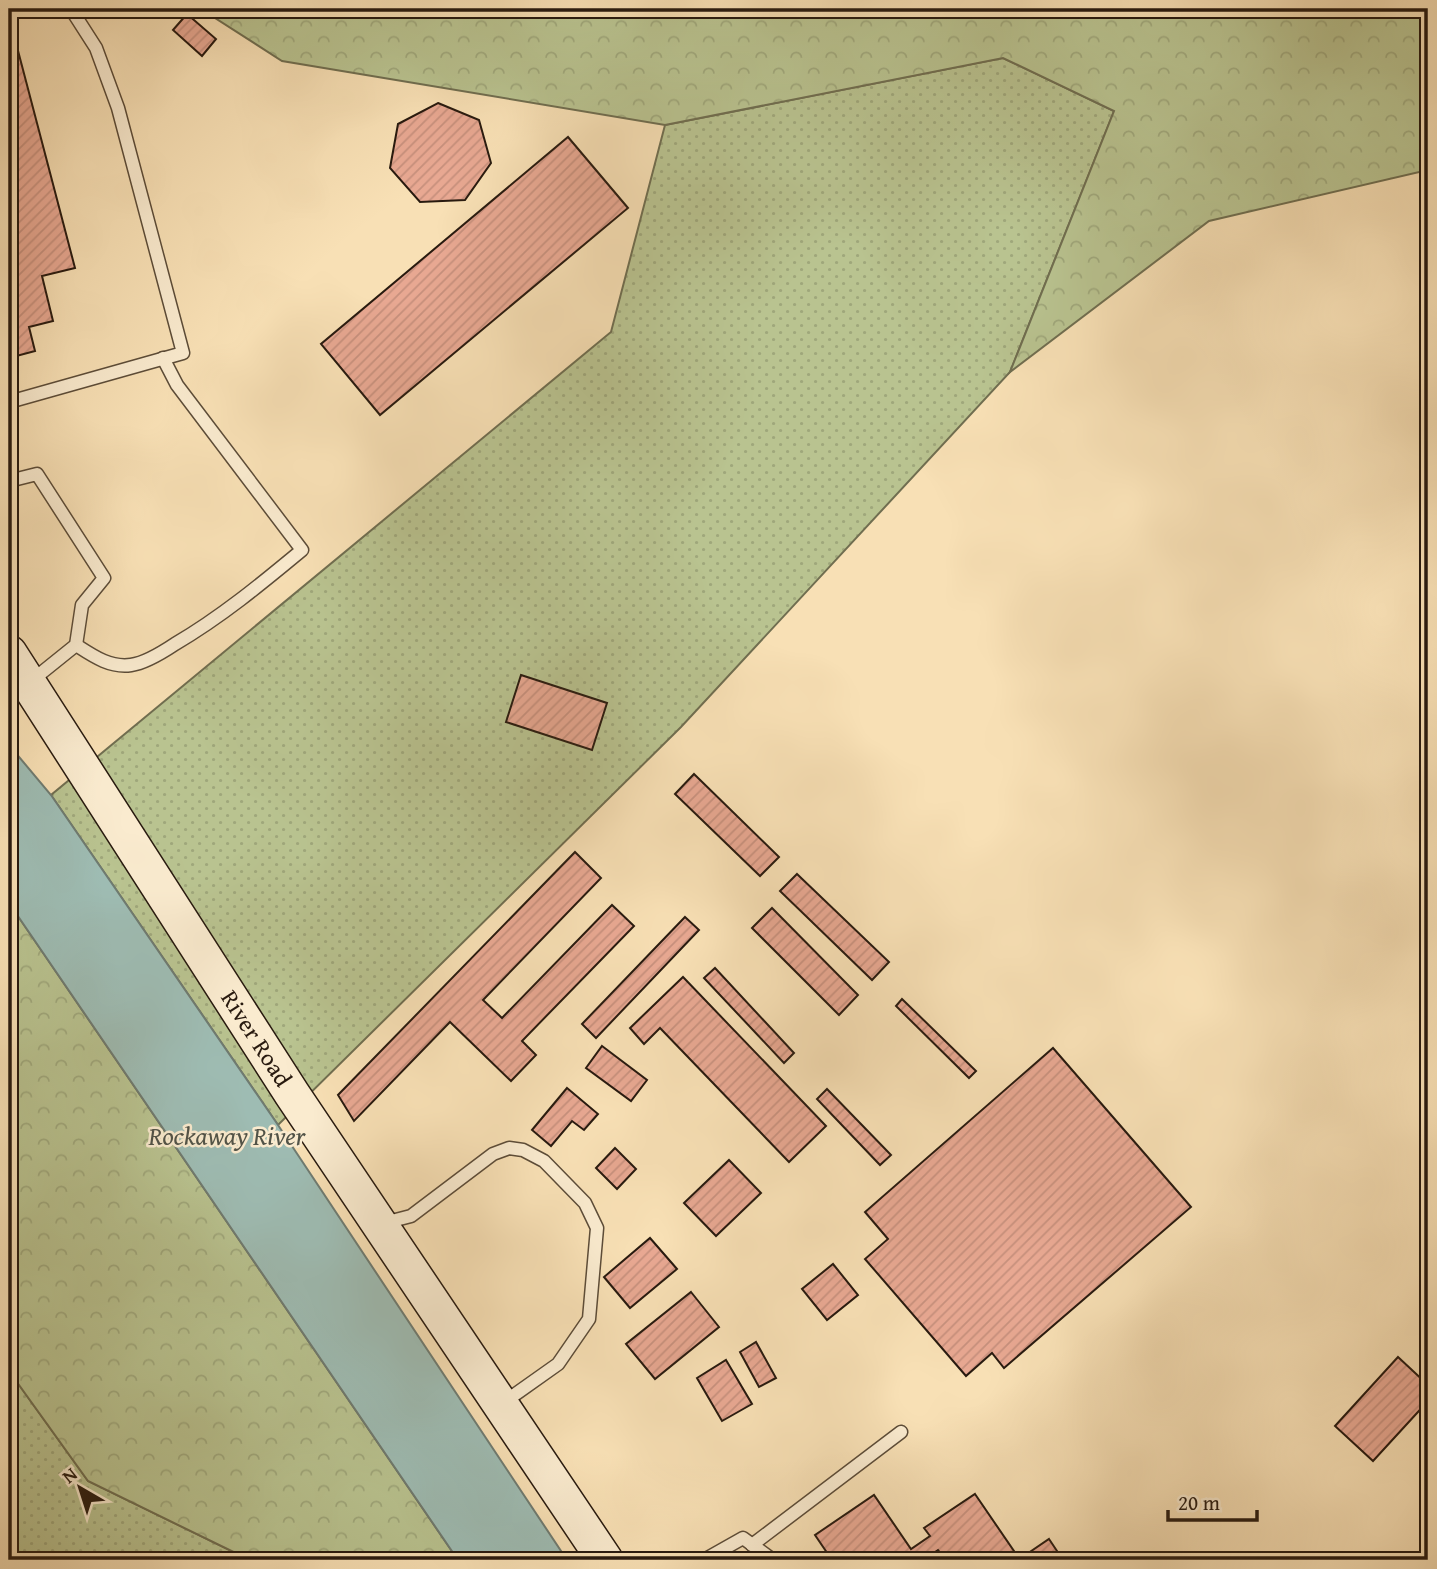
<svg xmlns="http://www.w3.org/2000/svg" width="1437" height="1569" font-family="'Gentium Book Plus',serif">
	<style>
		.green { fill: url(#green-dots); stroke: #706e50; stroke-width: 2 }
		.forest { fill: url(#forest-crowns); stroke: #706e50; stroke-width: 2 }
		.water { fill: #9ebcb3; stroke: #6f7b71; stroke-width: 2 }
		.building { fill: url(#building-hatch); stroke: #281a0f; stroke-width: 2 }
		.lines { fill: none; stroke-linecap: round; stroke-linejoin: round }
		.lane-casing { stroke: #5c4c38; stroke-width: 15 }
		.secondary-casing { stroke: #281a0f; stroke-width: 38 }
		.lane { stroke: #faebcf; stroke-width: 12 }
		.secondary { stroke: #faebcf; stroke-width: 35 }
		.labels { text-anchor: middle; stroke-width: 5; stroke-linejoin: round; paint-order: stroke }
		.street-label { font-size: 24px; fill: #281a0f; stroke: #faebcf }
		.water-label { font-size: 26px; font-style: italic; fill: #515348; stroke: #faebcf }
	</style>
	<defs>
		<pattern id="green-dots" width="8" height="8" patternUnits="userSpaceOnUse" patternTransform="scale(1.75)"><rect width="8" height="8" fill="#b9c390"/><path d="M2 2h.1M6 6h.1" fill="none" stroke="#9fa77b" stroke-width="1.8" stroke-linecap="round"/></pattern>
		<pattern id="forest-crowns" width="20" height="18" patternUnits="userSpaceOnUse" patternTransform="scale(1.75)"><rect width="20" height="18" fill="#b9c390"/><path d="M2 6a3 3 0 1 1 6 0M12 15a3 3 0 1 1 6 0" fill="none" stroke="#9fa77b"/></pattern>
		<pattern id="building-hatch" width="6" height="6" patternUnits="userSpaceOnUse" patternTransform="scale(1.75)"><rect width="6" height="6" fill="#e8a892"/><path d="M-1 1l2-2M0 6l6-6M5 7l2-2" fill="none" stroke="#c7907d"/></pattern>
	</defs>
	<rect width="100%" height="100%" fill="#f8e0b5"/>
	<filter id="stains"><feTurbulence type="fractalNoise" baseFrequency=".00286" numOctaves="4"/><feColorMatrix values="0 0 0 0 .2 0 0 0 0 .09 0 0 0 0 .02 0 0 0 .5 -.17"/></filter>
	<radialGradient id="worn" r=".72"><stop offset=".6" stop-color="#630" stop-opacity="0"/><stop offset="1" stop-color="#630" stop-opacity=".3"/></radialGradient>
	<g class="green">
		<polygon points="1003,58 1114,111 1010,372 681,727 278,1125 51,795 611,332 665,125"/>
		<polygon points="9,1371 88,1481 250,1560 9,1560"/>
	</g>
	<g class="forest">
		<polygon points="201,9 1428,9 1428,170 1209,221 1010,372 1114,111 1003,58 665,125 282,61"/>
		<polygon points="9,903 458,1560 250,1560 88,1481 9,1371"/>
	</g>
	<polygon class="water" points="9,745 51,795 278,1125 567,1560 458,1560 9,903"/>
	<g class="building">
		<polygon points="187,14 216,39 202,56 173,30"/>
		<polygon points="9,24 11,24 75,268 42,276 53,321 29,327 35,351 9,358"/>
		<polygon points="438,103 479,120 491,163 465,200 420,202 390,168 398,124"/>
		<polygon points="568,137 628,208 380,415 321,344"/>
		<polygon points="521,675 607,703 592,750 506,722"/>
		<polygon points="694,774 779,857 760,876 675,794"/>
		<polygon points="575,852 601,878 483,1000 502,1018 612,905 634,926 522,1041 536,1055 511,1081 450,1022 354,1121 338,1095"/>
		<polygon points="797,874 889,962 872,980 780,891"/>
		<polygon points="772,908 858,995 839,1015 752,928"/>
		<polygon points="685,917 699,930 596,1038 582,1024"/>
		<polygon points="715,968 794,1053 784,1063 704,978"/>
		<polygon points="683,977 826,1126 789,1162 660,1028 644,1044 630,1028"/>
		<polygon points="902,999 976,1071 969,1078 896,1006"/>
		<polygon points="602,1046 647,1080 631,1101 586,1068"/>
		<polygon points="1053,1048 1191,1207 1004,1368 992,1353 966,1376 865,1259 888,1239 865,1212"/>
		<polygon points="567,1088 598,1114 584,1130 572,1121 551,1146 532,1130"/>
		<polygon points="827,1089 891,1155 880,1165 817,1099"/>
		<polygon points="615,1148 636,1169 617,1189 596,1168"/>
		<polygon points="729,1160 761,1193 716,1236 684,1203"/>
		<polygon points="650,1238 677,1269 630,1308 604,1277"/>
		<polygon points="833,1264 858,1295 827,1320 802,1289"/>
		<polygon points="691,1292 719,1327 655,1379 626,1344"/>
		<polygon points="756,1342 776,1378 759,1387 740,1352"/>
		<polygon points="1398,1357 1428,1385 1428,1401 1373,1461 1335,1426"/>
		<polygon points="726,1360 752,1404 722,1421 697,1378"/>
		<polygon points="975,1494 1016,1554 1006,1560 946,1560 938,1550 923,1560 832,1560 815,1535 874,1495 911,1549 930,1536 924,1528"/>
		<polygon points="1049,1539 1063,1560 1018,1560"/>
	</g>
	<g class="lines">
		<defs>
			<g id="lane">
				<polyline points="9,402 183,353 118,108 96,48 71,9"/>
				<polyline points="9,481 37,474 104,578 82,605 76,645 30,682"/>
				<path d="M 76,645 C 93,656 110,668 131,665 C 146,663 163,652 175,644 C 221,617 261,584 302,550 L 177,385 L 163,358"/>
				<polyline points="384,1223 411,1216 493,1154 509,1148 523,1150 544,1161 585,1203 597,1228 589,1319 558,1364 503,1403"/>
				<polyline points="752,1545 901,1432"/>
				<polyline points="704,1560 743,1538 773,1560"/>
			</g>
			<g id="secondary">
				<path id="s1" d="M 9,653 L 292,1094 L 605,1560"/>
			</g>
		</defs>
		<use href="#lane" class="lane-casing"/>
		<use href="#secondary" class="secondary-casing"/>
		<use href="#lane" class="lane"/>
		<use href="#secondary" class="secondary"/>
	</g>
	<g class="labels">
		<g class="street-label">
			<text dy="8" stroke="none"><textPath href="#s1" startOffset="458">River Road</textPath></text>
		</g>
		<g class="water-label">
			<text x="227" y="1145">Rockaway River</text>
		</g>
	</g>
	<rect width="1437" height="1569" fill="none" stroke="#f8e0b5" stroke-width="35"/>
	<rect x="10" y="10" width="1416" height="1548" fill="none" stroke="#281a0f" stroke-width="3.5"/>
	<rect x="18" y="18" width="1402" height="1534" fill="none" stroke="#281a0f" stroke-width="2"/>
	<g transform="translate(80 1488) rotate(321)" stroke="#faebcf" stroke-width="5" paint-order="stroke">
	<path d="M0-5L12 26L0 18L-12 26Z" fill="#281a0f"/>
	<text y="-10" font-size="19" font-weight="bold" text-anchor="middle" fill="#281a0f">N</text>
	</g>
	<path d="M1168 1510v10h89v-10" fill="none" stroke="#281a0f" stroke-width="3.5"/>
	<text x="1178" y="1510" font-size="21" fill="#281a0f" stroke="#faebcf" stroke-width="5" paint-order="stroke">20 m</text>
	<rect width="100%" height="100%" filter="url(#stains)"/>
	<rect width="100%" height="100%" fill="url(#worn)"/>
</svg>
